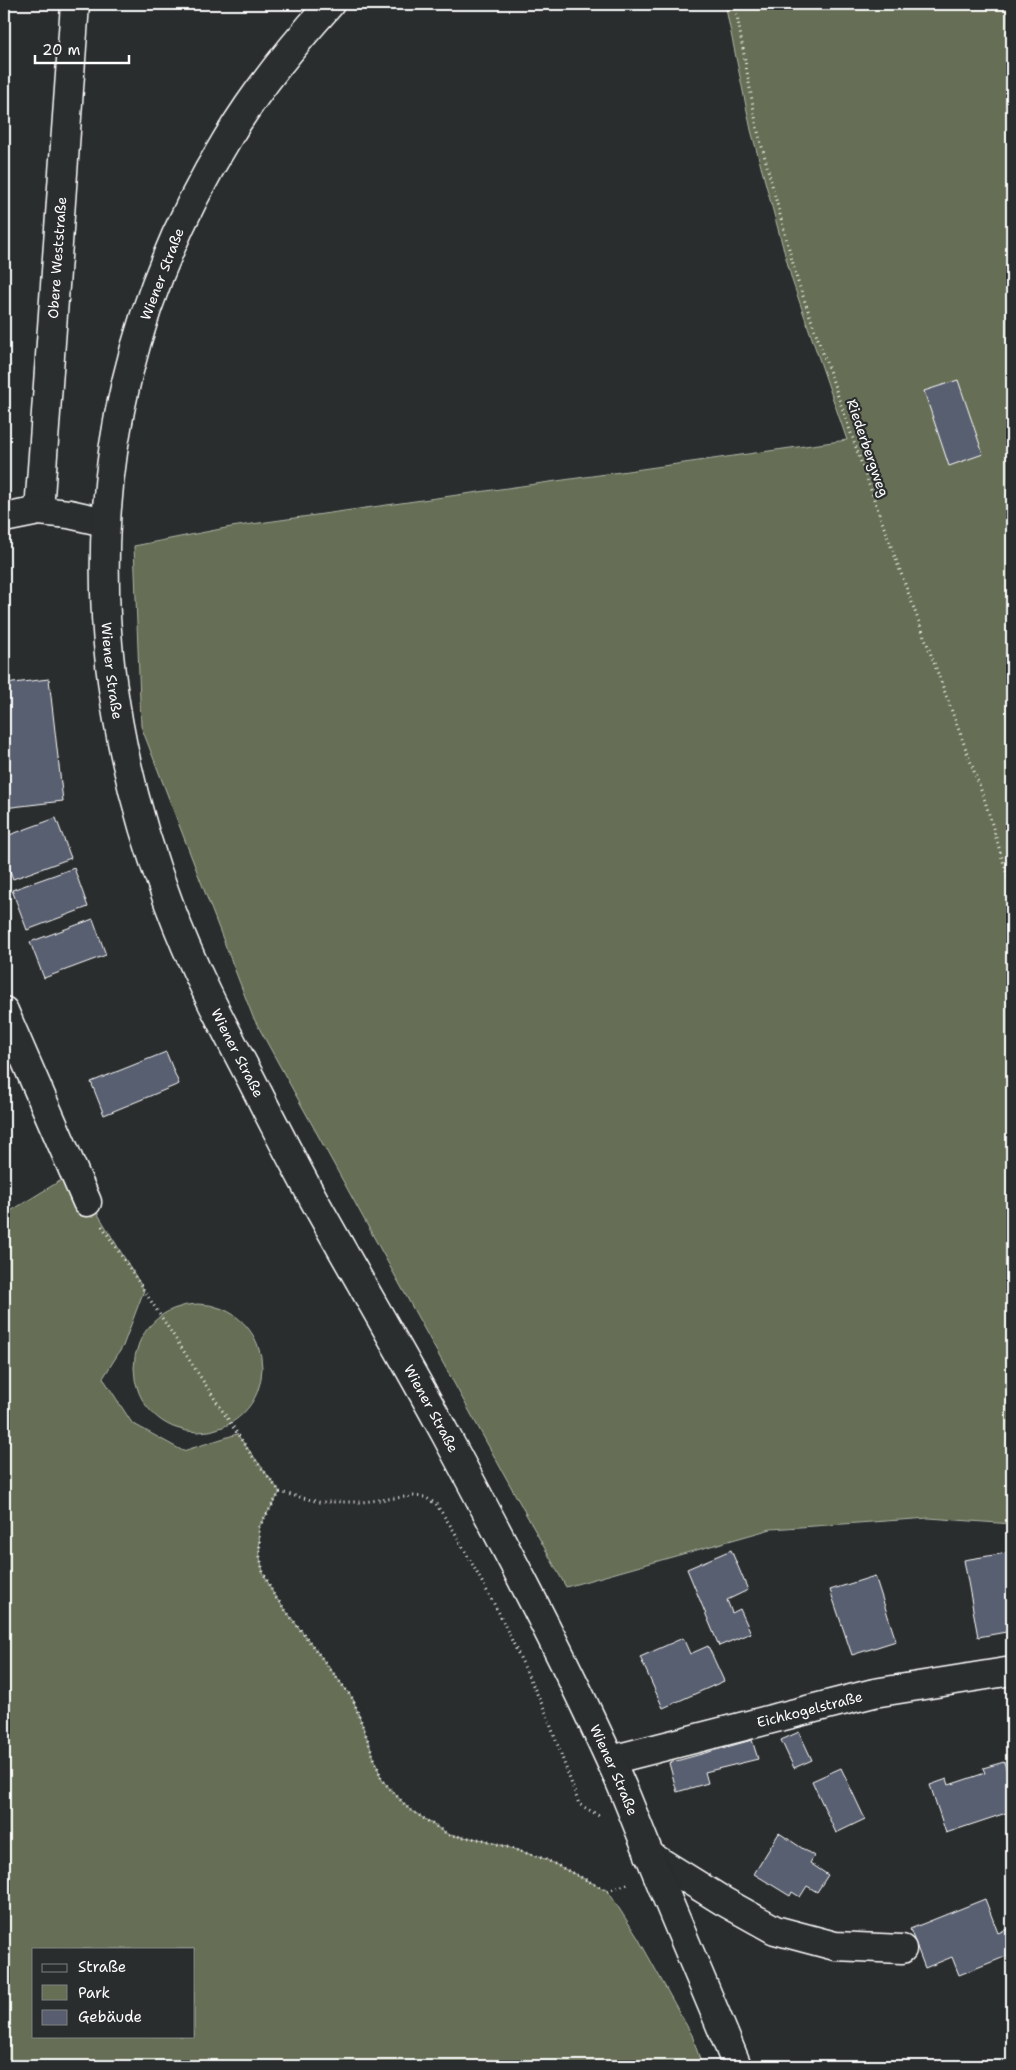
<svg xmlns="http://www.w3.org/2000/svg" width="1016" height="2070" font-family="'Shantell Sans',sans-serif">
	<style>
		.green { fill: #666e54; stroke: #b2b6aa; fill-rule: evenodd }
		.building { fill: #585e6f; stroke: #fff }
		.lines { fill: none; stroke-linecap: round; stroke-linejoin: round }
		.minor-casing { stroke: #fff; stroke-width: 31 }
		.major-casing { stroke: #fff; stroke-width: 31 }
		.path { stroke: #fff; stroke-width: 3; stroke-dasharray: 1 4; stroke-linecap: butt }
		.minor { stroke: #2a2d2e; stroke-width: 28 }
		.major { stroke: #2a2d2e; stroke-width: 28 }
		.labels { text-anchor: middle; stroke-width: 4.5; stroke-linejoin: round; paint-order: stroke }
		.street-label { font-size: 14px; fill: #fff; stroke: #2a2d2e }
	</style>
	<rect width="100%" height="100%" fill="#2a2d2e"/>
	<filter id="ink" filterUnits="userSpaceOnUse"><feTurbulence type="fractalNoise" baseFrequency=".02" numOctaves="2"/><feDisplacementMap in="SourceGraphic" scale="10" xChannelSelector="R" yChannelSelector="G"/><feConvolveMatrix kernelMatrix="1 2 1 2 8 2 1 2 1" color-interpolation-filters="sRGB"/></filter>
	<g filter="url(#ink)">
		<g class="green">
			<polygon points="725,4 1012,4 1012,1524 929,1518 771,1529 566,1587 253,1017 141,726 134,546 231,527 847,440 792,280 751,130"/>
			<path d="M 73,1173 L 144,1290 L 123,1346 L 103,1378 L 132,1423 L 183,1451 L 237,1434 L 280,1492 L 259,1527 L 260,1557 L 263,1572 L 274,1595 L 353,1699 L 382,1780 L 408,1808 L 449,1835 L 485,1840 L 545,1859 L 608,1891 L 638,1938 L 692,2035 L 702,2066 L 4,2066 L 4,1215 ZM 34,1949 L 194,1949 L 194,2036 L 34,2036 Z"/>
			<circle cx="198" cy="1368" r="64"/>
		</g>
		<g class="building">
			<polygon points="958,380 983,454 949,466 924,391"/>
			<polygon points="49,679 63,801 4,808 4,684"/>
			<polygon points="56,818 71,858 13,879 4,855 4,837"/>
			<polygon points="74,868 88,907 27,930 12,890"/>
			<polygon points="93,919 106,955 44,978 30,942"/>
			<polygon points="166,1052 179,1084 104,1115 91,1082"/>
			<polygon points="731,1550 748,1590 727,1600 732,1613 740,1609 751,1633 719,1646 687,1569"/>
			<polygon points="1012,1552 1012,1631 978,1637 964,1560"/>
			<polygon points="875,1576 896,1641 852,1655 830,1590"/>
			<polygon points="683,1638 690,1654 708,1646 724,1681 663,1708 640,1657"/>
			<polygon points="799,1732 812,1760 794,1768 781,1740"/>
			<polygon points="752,1740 758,1759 705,1772 708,1783 677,1792 669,1763"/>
			<polygon points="1004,1762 1012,1789 1012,1805 1009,1812 946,1833 930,1785 947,1779 949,1785 985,1773 983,1768"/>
			<polygon points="841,1768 865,1819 836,1833 812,1781"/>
			<polygon points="779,1833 814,1856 810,1863 828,1875 817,1892 807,1886 800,1897 792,1892 790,1896 754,1874"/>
			<polygon points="985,1899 998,1933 1012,1927 1012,1954 959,1975 952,1957 925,1968 910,1929"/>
		</g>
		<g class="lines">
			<defs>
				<g id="minor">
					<path id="s1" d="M 39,511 L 75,4"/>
					<polyline points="4,518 39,511 69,514 105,522"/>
					<polyline points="4,1011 87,1202"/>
					<path id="s2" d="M 611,1760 L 874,1693 L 1012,1671"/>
					<polyline points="649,1855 723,1901 775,1930 835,1946 902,1949"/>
				</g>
				<g id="major">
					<path id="s3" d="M 330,4 C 292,46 256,90 227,139 C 81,378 71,645 169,904 C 191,964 221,1022 251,1079 C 271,1119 292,1160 314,1200 C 358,1279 404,1357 447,1437 C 504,1544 561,1652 611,1762 C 626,1793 637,1825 650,1856 C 678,1927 709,1996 737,2066"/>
				</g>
			</defs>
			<use href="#minor" class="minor-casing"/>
			<use href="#major" class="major-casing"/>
			<g class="path">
				<polyline points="735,4 757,128 797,279 881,519 985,801 1012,891"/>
				<polyline points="102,1226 250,1453 280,1492 319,1502 362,1502 413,1496 425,1497 436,1504 454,1531 499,1613 546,1713 579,1804 601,1817"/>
				<polyline points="280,1492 259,1527 260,1557 263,1572 274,1595 353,1699 382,1780 408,1808 449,1835 485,1840 545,1859 608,1891 630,1883"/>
			</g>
			<use href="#minor" class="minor"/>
			<use href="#major" class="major"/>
		</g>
	</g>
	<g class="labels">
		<g class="street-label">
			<text dy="5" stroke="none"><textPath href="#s1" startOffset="254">Obere Weststraße</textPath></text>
			<text transform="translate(162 274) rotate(-69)" y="5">Wiener Straße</text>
			<text transform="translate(868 448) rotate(71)" y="5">Riederbergweg</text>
			<text dy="5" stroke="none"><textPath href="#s3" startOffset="725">Wiener Straße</textPath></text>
			<text dy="5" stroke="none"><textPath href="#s3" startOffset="1130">Wiener Straße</textPath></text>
			<text dy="5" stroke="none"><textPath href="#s3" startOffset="1535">Wiener Straße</textPath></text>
			<text dy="5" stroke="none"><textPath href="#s2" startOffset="205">Eichkogelstraße</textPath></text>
			<text dy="5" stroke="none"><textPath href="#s3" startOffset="1940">Wiener Straße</textPath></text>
		</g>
	</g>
	<rect width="1016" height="2070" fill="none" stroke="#2a2d2e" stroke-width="20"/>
	<rect x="10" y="10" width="996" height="2050" fill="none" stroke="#fff" stroke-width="2" filter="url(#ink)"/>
	<rect x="32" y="1948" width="162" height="90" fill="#2a2d2e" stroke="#7f8182"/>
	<rect x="42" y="1964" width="25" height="8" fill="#2a2d2e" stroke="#7f8182"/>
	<text x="78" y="1972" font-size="15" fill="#ffffff">Straße</text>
	<rect x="42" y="1985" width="25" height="15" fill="#666e54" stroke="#7f8182"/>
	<text x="78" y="1998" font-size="15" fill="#ffffff">Park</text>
	<rect x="42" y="2010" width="25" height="15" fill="#585e6f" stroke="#7f8182"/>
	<text x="78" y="2022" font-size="15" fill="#ffffff">Gebäude</text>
	<path d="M35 55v8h94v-8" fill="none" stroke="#ffffff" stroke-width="2.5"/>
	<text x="42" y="55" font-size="15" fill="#ffffff" stroke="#2a2d2e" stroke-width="4" paint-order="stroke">20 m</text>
</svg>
